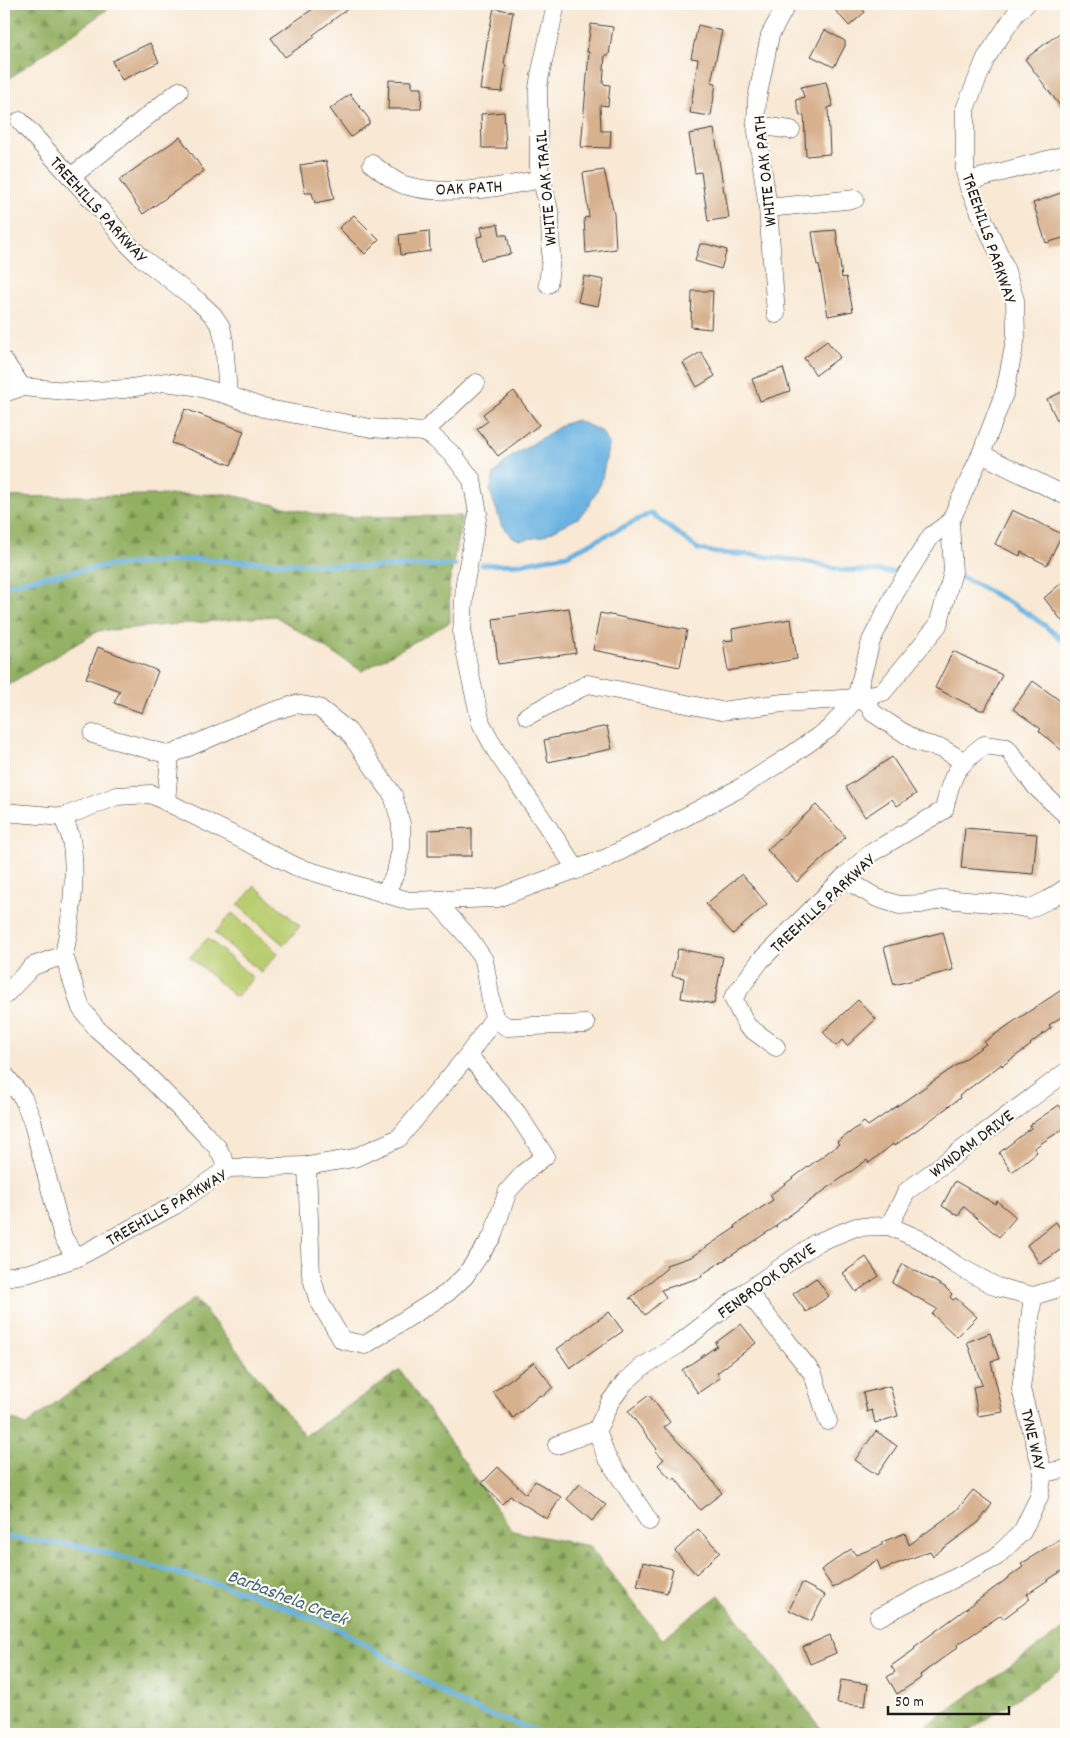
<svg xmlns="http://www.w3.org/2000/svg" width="1070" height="1738" font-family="Dekko,sans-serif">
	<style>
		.grass { fill: #b9cd70; stroke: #6a7446 }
		.forest { fill: url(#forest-firs); stroke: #57663f }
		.water { fill: #69b2e1; stroke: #42677e }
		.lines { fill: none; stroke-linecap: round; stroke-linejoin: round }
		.stream { stroke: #69b2e1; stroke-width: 5 }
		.building { fill: #d7b08e }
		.minor-casing { stroke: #3d3b38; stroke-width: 19 }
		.minor { stroke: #fff; stroke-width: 18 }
		.labels { text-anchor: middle; stroke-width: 4.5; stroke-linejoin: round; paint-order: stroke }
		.street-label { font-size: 18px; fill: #1c1c1c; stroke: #fdfcf7 }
		.water-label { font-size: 19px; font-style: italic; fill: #3f6075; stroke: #fdfcf7 }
	</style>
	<defs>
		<pattern id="forest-firs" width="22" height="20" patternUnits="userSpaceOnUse" patternTransform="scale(1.25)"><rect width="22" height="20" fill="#92b062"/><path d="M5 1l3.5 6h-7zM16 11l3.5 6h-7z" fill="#768e50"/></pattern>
	</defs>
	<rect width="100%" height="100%" fill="#fdfcf7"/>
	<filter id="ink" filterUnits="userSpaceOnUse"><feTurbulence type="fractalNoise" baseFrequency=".02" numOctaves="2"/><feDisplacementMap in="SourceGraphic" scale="10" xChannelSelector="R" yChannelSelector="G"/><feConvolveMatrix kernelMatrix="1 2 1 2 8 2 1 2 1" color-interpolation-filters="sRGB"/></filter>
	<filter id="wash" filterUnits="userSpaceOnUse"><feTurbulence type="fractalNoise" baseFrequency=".0096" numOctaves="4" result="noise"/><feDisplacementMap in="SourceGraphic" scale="20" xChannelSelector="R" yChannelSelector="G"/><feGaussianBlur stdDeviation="1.12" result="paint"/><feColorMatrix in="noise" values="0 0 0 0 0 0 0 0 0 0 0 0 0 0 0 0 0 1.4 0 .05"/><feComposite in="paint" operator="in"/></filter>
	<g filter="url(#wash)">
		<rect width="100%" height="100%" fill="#f8e8d4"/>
		<g class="grass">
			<polygon points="255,886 300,926 284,945 238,905"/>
			<polygon points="232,913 278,953 261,972 215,933"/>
			<polygon points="208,938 253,978 236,997 190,957"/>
		</g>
		<g class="forest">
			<polygon points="4,4 115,4 4,82"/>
			<polygon points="227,494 329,517 462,516 449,585 450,622 362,671 275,616 98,631 4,687 4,497"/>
			<polygon points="195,1298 305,1436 400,1370 512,1531 589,1546 662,1639 719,1595 825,1734 4,1734 4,1416 26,1425"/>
			<polygon points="1066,1627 1066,1665 965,1734 914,1734"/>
		</g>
		<polygon class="water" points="576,420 601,431 609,443 601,483 588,507 578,518 541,537 520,540 512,537 501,523 490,491 494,474 508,459 564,424"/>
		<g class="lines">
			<g class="stream">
				<polyline points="482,565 520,564 567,555 651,513 698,549 717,553 754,555 809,562 841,570 893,572"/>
				<path d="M 961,577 C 998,596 1036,614 1066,644"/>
				<polyline points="4,586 42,577 107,566 195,559 369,567 455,565"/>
				<polyline points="4,1537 86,1547 251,1594 341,1630 467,1707 533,1730 542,1734"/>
			</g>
		</g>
		<g id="blocks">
			<g class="building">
				<polygon points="320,4 354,4 313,35 315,37 285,57 271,38"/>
				<polygon points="842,4 859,4 865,12 849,26 835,10"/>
				<polygon points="494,8 513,12 504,64 506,65 502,92 480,90 487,41"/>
				<polygon points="591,24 613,27 609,55 605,55 603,84 610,85 608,106 600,105 601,131 611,131 610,148 581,147 589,52 587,52"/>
				<polygon points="698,25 722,31 711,82 716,83 711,116 690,113 698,59 691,58"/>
				<polygon points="825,30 845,41 845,46 834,67 811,56"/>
				<polygon points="1061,32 1066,39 1066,114 1025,59"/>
				<polygon points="150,43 159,62 122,80 112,61"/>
				<polygon points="389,80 412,81 412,88 422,88 421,109 388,109"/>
				<polygon points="826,82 833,106 828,108 830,154 806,156 804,115 800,116 796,100 804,97 801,87"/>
				<polygon points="350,94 369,119 369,124 351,137 330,109"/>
				<polygon points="504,112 506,148 482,148 481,114"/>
				<polygon points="714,129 724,192 725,192 729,218 708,221 701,172 695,173 689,134"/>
				<polygon points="180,137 204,171 143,214 119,180"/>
				<polygon points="326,161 334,199 315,203 312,193 305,193 300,165"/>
				<polygon points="604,170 614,214 616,249 586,253 584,218 589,217 583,173"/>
				<polygon points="1066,191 1066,237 1046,243 1033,203"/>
				<polygon points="354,215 379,240 365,254 339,228"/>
				<polygon points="498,224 500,235 507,235 511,254 481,260 477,237 483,236 481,227"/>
				<polygon points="836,230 842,278 846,277 853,311 828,316 819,265 817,265 812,232"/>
				<polygon points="429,231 430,251 401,255 399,235"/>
				<polygon points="700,244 706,244 727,250 721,269 695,261"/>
				<polygon points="584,276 604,280 598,306 578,302"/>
				<polygon points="692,291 713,291 711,329 691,327"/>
				<polygon points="827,341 840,357 816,375 804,358"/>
				<polygon points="701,352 715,376 697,387 683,363"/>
				<polygon points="783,368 790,391 760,401 752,379"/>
				<polygon points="1066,390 1066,439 1047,399"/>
				<polygon points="514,391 539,425 498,456 477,429 488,421 483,414"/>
				<polygon points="185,409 244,431 231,465 172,443"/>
				<polygon points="1012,510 1062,534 1047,565 1021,552 1020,556 995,544"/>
				<polygon points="1066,579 1066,626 1044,598"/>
				<polygon points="569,608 576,653 498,664 493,619"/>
				<polygon points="600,613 687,630 680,667 593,650"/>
				<polygon points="791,619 797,659 728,671 723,641 733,640 732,629"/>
				<polygon points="98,647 158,671 142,713 114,703 120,691 86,678"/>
				<polygon points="953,651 1002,675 985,710 980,710 935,688"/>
				<polygon points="1033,681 1066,705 1066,754 1039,731 1041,729 1013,709"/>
				<polygon points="607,726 612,749 548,762 544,740"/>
				<polygon points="892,757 916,794 897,806 892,799 865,817 846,787"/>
				<polygon points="816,805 846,837 797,882 767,850"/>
				<polygon points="472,828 472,856 428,856 428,830"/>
				<polygon points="965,828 1037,834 1033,874 961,868"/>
				<polygon points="742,874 767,904 733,934 706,904"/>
				<polygon points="943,932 953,970 894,985 884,947"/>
				<polygon points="678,949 723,957 714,1004 681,998 684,978 672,976"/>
				<polygon points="1066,987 1066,1014 1049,1025 1051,1028 1030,1044 1031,1045 1002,1066 1002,1064 959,1096 960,1098 925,1124 894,1146 893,1144 869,1163 867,1160 776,1225 777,1226 701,1275 702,1277 661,1290 666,1297 645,1315 632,1298 629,1299 667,1268 666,1265 691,1257 735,1228 734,1226 773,1200 770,1195 839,1144 837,1142 864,1122 868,1126 951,1069 986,1044 984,1042 1013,1022"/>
				<polygon points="858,1000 876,1019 847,1046 842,1040 836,1046 823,1032"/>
				<polygon points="1059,1105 1066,1116 1066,1127 1034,1148 1037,1152 1012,1172 999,1153 1031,1128 1030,1125"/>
				<polygon points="955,1181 995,1204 997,1201 1016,1217 999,1237 963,1206 959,1216 942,1206"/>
				<polygon points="1056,1222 1066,1237 1066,1246 1040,1264 1027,1245"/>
				<polygon points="866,1257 879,1276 856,1292 843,1273"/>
				<polygon points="903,1264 945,1287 952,1294 950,1297 953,1300 956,1298 977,1317 957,1337 932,1314 937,1309 892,1283"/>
				<polygon points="816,1278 829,1296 806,1312 793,1294"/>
				<polygon points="609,1312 623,1331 570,1368 557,1349"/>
				<polygon points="741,1324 756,1343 717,1373 720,1378 698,1393 682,1370 717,1346 715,1343"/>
				<polygon points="990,1333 999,1359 991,1362 1003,1412 978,1416 973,1387 982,1385 967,1342"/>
				<polygon points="534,1362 553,1387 542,1397 540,1395 513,1418 493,1392"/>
				<polygon points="890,1386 898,1416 875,1423 872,1410 867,1412 863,1393"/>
				<polygon points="649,1395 670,1422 664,1427 700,1465 722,1493 700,1510 675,1478 672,1480 658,1465 664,1459 655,1451 657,1449 628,1411"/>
				<polygon points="876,1431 897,1446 877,1475 855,1460"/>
				<polygon points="498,1467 526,1494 535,1481 561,1497 547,1519 510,1496 502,1504 482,1483"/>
				<polygon points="580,1484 606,1505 592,1521 567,1499"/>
				<polygon points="973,1490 992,1504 979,1522 933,1556 930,1551 881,1570 877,1560 833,1588 821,1570 851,1549 856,1555 882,1545 882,1542 905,1533 909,1545 957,1510"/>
				<polygon points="698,1529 720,1552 696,1574 675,1551"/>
				<polygon points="1066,1535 1066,1568 1027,1594 1030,1599 1003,1619 1001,1615 957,1645 958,1647 920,1675 921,1678 897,1694 887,1677 895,1672 891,1666 915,1649 914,1647 1023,1567 1021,1564"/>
				<polygon points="643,1562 673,1569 667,1593 637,1586"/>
				<polygon points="802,1583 825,1595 811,1621 789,1610"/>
				<polygon points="830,1635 836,1653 810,1664 803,1647"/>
				<polygon points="841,1680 868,1684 865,1706 837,1703"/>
			</g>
		</g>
	</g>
	<g filter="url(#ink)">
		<use href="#blocks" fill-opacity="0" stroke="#3d3b38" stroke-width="1"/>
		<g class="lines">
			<defs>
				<g id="minor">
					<polyline points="20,121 102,211 125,241 142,258 198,301 213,315 221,327 224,341 228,395"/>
					<polyline points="756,125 791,130"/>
					<path d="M 372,164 C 381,171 397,184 408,186 C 449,197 501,187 542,179"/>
					<polyline points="71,177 179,91"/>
					<polyline points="968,181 1066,155"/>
					<polyline points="768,208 855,199"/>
					<polyline points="548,284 551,258 550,214 539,168 538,88 540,75 556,4"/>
					<polyline points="776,314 768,208 756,125 757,99 770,35 787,4"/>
					<polyline points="4,361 22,387"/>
					<polyline points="4,393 22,387 78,392 125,389 165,382 194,386 228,395 263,408 327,420 371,428 424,432 476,383"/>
					<polyline points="424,432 433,437 454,456 472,480 478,513 465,582 462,634 470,675 481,723 496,751 577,870"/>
					<polyline points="981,454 1066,496"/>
					<polyline points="856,698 868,704 873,713 918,742 943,749 963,761"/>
					<polyline points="527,716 588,684 721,711 783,703 856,698 883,692 938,625 953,572 950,522 981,454 1005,391 1016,337 1015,300 1004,265 969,188 965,172 965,109 986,58 1016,13 1026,4"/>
					<polyline points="93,734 170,755"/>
					<polyline points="166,802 170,755 268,713 296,704 319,708 348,731 393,795 401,824 401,848 396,872 385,894"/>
					<polyline points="4,812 63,817 117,796 151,794 297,867 409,901 497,898 607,858 740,788 790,756 830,728 856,698 871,641 895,593 931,536 950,522"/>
					<polyline points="843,878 877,898 899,905 921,904 944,899 1003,904 1029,909 1048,900 1066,888"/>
					<polyline points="64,955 81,1008 97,1029 125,1053 198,1127 217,1147 228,1168"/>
					<path d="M 4,996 L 33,966 L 64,955 C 71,920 78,870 70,835 C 68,829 65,823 63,817"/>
					<polyline points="494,1018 507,1027 586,1024"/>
					<path d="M 776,1047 L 747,1026 L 733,998 L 760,961 L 843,878 L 871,853 L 944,810 C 952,774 955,767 984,745 L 1007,748 L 1036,787 L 1066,815"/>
					<polyline points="4,1074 23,1098 32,1120 63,1237 76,1258"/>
					<polyline points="307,1166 311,1275 318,1299 342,1340 365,1345 447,1293 465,1276 492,1237 508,1191 525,1172 545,1156 517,1113 468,1055"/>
					<polyline points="889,1226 907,1191 1066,1072"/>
					<polyline points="4,1277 30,1273 76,1258 175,1205 228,1168 307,1166 354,1158 399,1138 468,1055 494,1018 484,960 469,938 435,900"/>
					<polyline points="747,1291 813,1374 828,1421"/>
					<polyline points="557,1445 597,1430"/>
					<polyline points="1043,1473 1066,1469"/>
					<polyline points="649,1521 606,1456 597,1430 610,1402 624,1383 642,1367 676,1346 747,1291 816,1243 856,1227 889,1226 921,1240 956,1265 997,1287 1033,1296 1066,1286"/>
					<polyline points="879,1617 996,1557 1022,1532 1039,1497 1043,1473 1021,1389 1033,1296"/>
				</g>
			</defs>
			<use href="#minor" class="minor-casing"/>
			<use href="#minor" class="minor"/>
		</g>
	</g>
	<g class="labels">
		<g class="street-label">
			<text transform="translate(764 171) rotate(-96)" y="6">WHITE OAK PATH</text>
			<text transform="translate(469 187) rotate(-3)" y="6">OAK PATH</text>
			<text transform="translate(545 188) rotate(-95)" y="6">WHITE OAK TRAIL</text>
			<text transform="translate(99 209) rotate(48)" y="6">TREEHILLS PARKWAY</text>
			<text transform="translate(990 238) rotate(71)" y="6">TREEHILLS PARKWAY</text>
			<text transform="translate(822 903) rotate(-43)" y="6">TREEHILLS PARKWAY</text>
			<text transform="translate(971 1143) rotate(-37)" y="6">WYNDAM DRIVE</text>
			<text transform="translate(166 1207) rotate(-30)" y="6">TREEHILLS PARKWAY</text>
			<text transform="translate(766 1280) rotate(-36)" y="6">FENBROOK DRIVE</text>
			<text transform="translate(1034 1439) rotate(77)" y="6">TYNE WAY</text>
		</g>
		<g class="water-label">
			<text transform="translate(288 1596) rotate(21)" y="7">Barbashela Creek</text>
		</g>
	</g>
	<rect width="1070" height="1738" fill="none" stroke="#fdfcf7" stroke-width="20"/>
	<path d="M888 1706v8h121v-8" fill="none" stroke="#1c1c1c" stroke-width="2.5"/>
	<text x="895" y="1706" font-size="15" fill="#1c1c1c" stroke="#fdfcf7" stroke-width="4" paint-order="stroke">50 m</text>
</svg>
